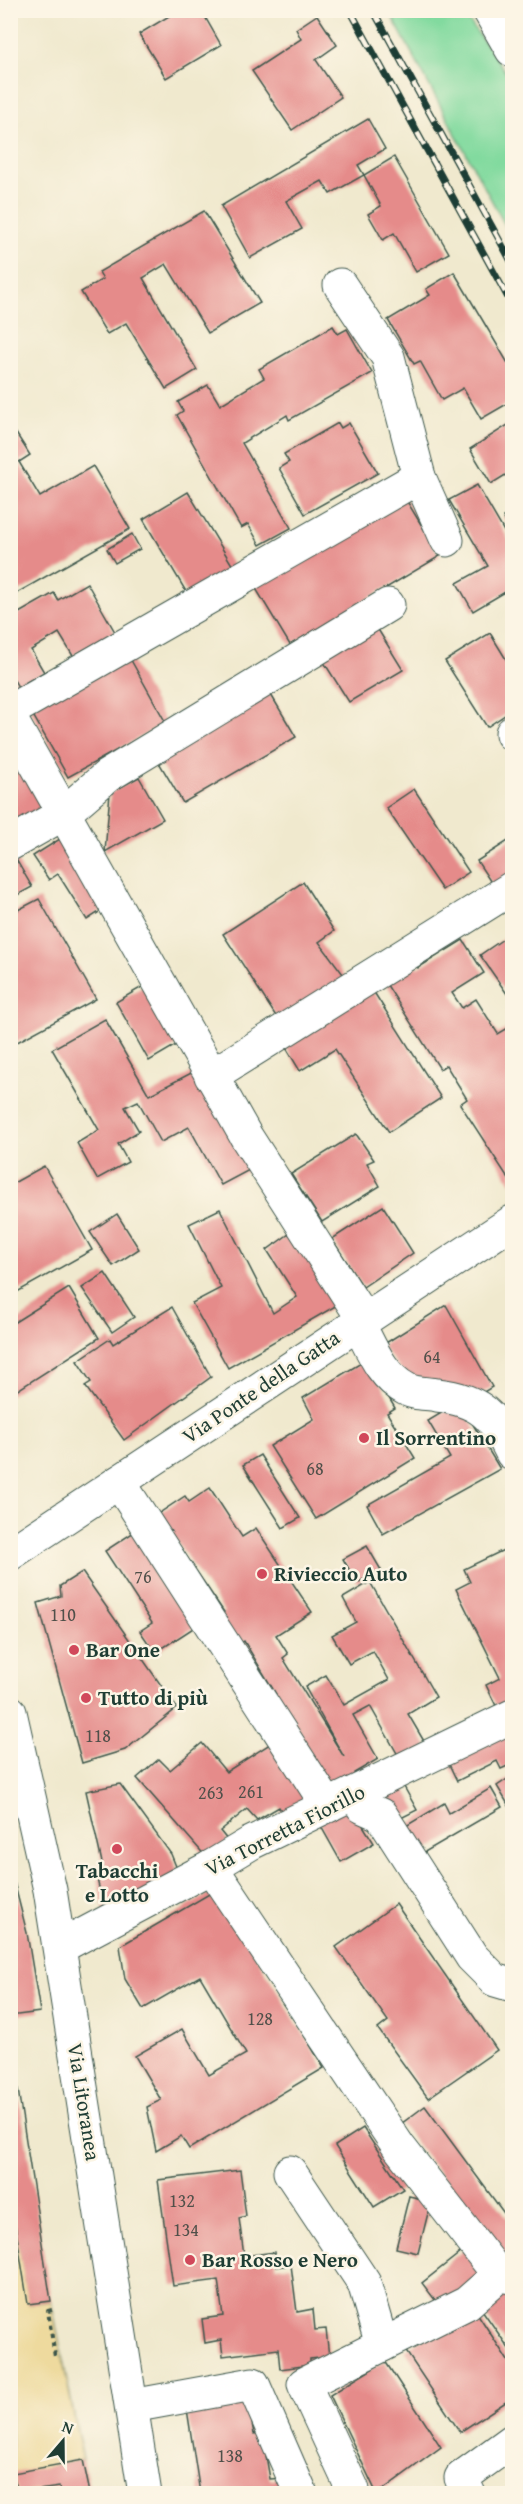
<svg xmlns="http://www.w3.org/2000/svg" width="523" height="2504" font-family="'Gentium Book Plus',serif">
	<style>
		.green { fill: #82da9f; stroke: #508c6a; stroke-width: 1.5 }
		.sand { fill: #eeda9e; stroke: #868c69; stroke-width: 1.5 }
		.building { fill: #e58b8a }
		.lines { fill: none; stroke-linecap: round; stroke-linejoin: round }
		.minor-casing { stroke: #3e574b; stroke-width: 35 }
		.path { stroke: #3e574b; stroke-width: 4; stroke-dasharray: 4.5 4.5; stroke-linecap: butt }
		.minor { stroke: #fff; stroke-width: 33 }
		.rail-casing { stroke: #1f3d34; stroke-width: 7 }
		.rail { stroke: #fcf5e5; stroke-width: 4.5; stroke-dasharray: 14; stroke-linecap: butt }
		.poi-dot { fill: #d1495b; stroke: #fcf5e5; stroke-width: 2 }
		.labels { text-anchor: middle; stroke-width: 5; stroke-linejoin: round; paint-order: stroke }
		.number-label { font-size: 18px; fill: #50504a }
		.street-label { font-size: 21px; fill: #1f3d34; stroke: #fcf5e5 }
		.poi-label { font-size: 21px; font-weight: bold; fill: #1f3d34; stroke: #fcf5e5; text-anchor: start }
	</style>
	<rect width="100%" height="100%" fill="#fcf5e5"/>
	<filter id="ink" filterUnits="userSpaceOnUse"><feTurbulence type="fractalNoise" baseFrequency=".0167" numOctaves="2"/><feDisplacementMap in="SourceGraphic" scale="12" xChannelSelector="R" yChannelSelector="G"/><feConvolveMatrix kernelMatrix="1 2 1 2 8 2 1 2 1" color-interpolation-filters="sRGB"/></filter>
	<filter id="wash" filterUnits="userSpaceOnUse"><feTurbulence type="fractalNoise" baseFrequency=".008" numOctaves="4" result="noise"/><feDisplacementMap in="SourceGraphic" scale="24" xChannelSelector="R" yChannelSelector="G"/><feGaussianBlur stdDeviation="1.35" result="paint"/><feColorMatrix in="noise" values="0 0 0 0 0 0 0 0 0 0 0 0 0 0 0 0 0 1.4 0 .05"/><feComposite in="paint" operator="in"/></filter>
	<g filter="url(#wash)">
		<rect width="100%" height="100%" fill="#f0e9ce"/>
		<polygon class="green" points="389,11 462,11 512,81 512,238"/>
		<polygon class="sand" points="10,2193 29,2304 51,2301 83,2460 54,2465 60,2493 11,2493"/>
		<g id="blocks">
			<g class="building">
				<polygon points="179,10 201,10 221,45 166,78 139,34"/>
				<polygon points="317,15 337,45 316,60 341,97 292,130 252,71 301,39 296,29"/>
				<polygon points="368,119 385,149 358,165 364,175 330,194 322,181 286,201 302,229 250,258 221,206"/>
				<polygon points="394,157 449,253 416,272 394,233 383,240 368,214 381,206 364,175"/>
				<polygon points="204,211 260,303 208,333 166,264 143,278 197,370 166,389 126,323 107,334 81,292 103,279 99,272"/>
				<polygon points="454,272 512,370 512,401 481,419 463,388 442,400 420,361 414,364 388,320 430,295 426,289"/>
				<polygon points="333,326 338,334 347,329 372,373 289,420 287,415 242,443 291,528 260,545 248,524 241,528 177,415 183,411 178,402 208,385 220,405 264,378 259,369"/>
				<polygon points="338,423 341,428 349,423 378,473 305,514 279,468 289,462 284,454"/>
				<polygon points="511,423 512,471 491,484 470,449"/>
				<polygon points="10,424 30,455 19,462 40,497 93,466 130,529 15,594 10,586"/>
				<polygon points="477,485 512,545 512,588 473,611 457,583 488,566 449,500"/>
				<polygon points="188,492 234,568 188,595 143,519"/>
				<polygon points="402,493 440,556 290,645 252,582"/>
				<polygon points="512,512 512,533 503,517"/>
				<polygon points="132,534 140,549 115,563 107,549"/>
				<polygon points="87,583 115,632 73,656 59,633 31,650 44,672 18,687 10,673 10,618 54,593 58,600"/>
				<polygon points="374,623 403,670 349,702 320,656"/>
				<polygon points="490,633 512,669 512,710 487,727 445,661"/>
				<polygon points="127,653 166,723 68,777 29,708"/>
				<polygon points="267,688 296,737 183,803 154,754"/>
				<polygon points="10,752 44,808 10,827"/>
				<polygon points="139,777 163,819 105,852 110,793"/>
				<polygon points="414,789 469,872 442,890 386,808"/>
				<polygon points="63,837 107,907 87,920 58,874 49,880 33,856"/>
				<polygon points="511,839 512,875 494,887 477,861"/>
				<polygon points="17,861 32,887 10,899 10,865"/>
				<polygon points="303,882 334,931 319,942 346,978 279,1021 223,934"/>
				<polygon points="39,899 96,999 10,1046 10,914"/>
				<polygon points="509,935 512,941 512,1001 480,955"/>
				<polygon points="463,940 484,973 452,993 462,1008 476,999 498,1034 508,1028 512,1035 512,1184 460,1104 467,1099 446,1065 440,1069 385,982 415,963 418,968"/>
				<polygon points="149,983 183,1041 149,1061 116,1002"/>
				<polygon points="370,986 441,1098 389,1132 335,1049 300,1071 282,1041"/>
				<polygon points="105,1019 149,1095 199,1069 253,1168 221,1185 189,1127 161,1142 138,1101 125,1107 139,1131 118,1144 128,1162 97,1179 77,1143 99,1130 52,1049"/>
				<polygon points="356,1134 374,1160 367,1163 380,1186 322,1222 291,1174"/>
				<polygon points="44,1166 92,1250 10,1296 10,1185"/>
				<polygon points="383,1206 413,1253 363,1287 332,1239"/>
				<polygon points="220,1209 273,1313 297,1297 267,1250 293,1231 339,1304 228,1368 192,1303 221,1288 189,1224"/>
				<polygon points="117,1214 139,1249 113,1266 90,1232"/>
				<polygon points="105,1273 134,1317 112,1332 82,1288"/>
				<polygon points="69,1288 99,1338 10,1395 10,1325"/>
				<polygon points="446,1305 492,1387 479,1395 408,1378 381,1346"/>
				<polygon points="172,1307 211,1377 124,1440 85,1386 91,1382 77,1361 110,1339 113,1344"/>
				<polygon points="366,1360 395,1408 387,1413 415,1458 316,1519 270,1446 314,1419 303,1398"/>
				<polygon points="448,1409 466,1413 500,1469 383,1534 367,1505 450,1458 428,1421"/>
				<polygon points="260,1455 300,1518 283,1528 243,1465"/>
				<polygon points="210,1488 242,1537 256,1528 312,1612 276,1635 288,1654 283,1658 344,1757 305,1687 326,1675 344,1705 389,1680 373,1651 349,1664 332,1635 356,1622 343,1598 370,1582 436,1697 408,1714 428,1748 402,1762 370,1706 353,1715 378,1759 354,1773 359,1783 335,1795 265,1701 276,1694 244,1641 233,1648 214,1619 224,1612 158,1514 185,1496 189,1502"/>
				<polygon points="134,1532 201,1623 155,1653 140,1631 152,1623 105,1551"/>
				<polygon points="367,1546 381,1570 357,1583 343,1559"/>
				<polygon points="512,1546 512,1705 499,1712 486,1685 500,1678 456,1589 470,1582 464,1569"/>
				<polygon points="82,1572 177,1708 125,1750 82,1763 38,1603 61,1596 60,1586"/>
				<polygon points="512,1728 512,1764 501,1769 497,1761 457,1781 447,1760"/>
				<polygon points="276,1740 314,1804 287,1820 279,1807 257,1820 247,1809 220,1831 228,1841 207,1858 137,1778 159,1759 170,1770 202,1743 226,1772"/>
				<polygon points="512,1776 512,1811 497,1786"/>
				<polygon points="120,1784 171,1854 179,1874 105,1913 97,1879 105,1876 86,1791"/>
				<polygon points="403,1785 417,1810 395,1821 382,1796"/>
				<polygon points="491,1788 502,1807 423,1853 406,1826 444,1803 449,1813"/>
				<polygon points="350,1805 374,1843 341,1862 318,1821"/>
				<polygon points="11,1870 27,1933 40,2012 10,2016"/>
				<polygon points="216,1890 324,2068 189,2149 181,2136 156,2151 147,2107 161,2100 135,2056 182,2029 209,2075 246,2054 200,1976 143,2009 125,1979 120,1946"/>
				<polygon points="396,1904 497,2050 428,2098 378,2029 388,2021 336,1947"/>
				<polygon points="10,2051 12,2051 51,2301 28,2304 10,2193"/>
				<polygon points="425,2106 512,2224 512,2267 401,2124"/>
				<polygon points="363,2128 403,2189 374,2207 335,2146"/>
				<polygon points="240,2170 246,2216 239,2218 244,2256 275,2252 276,2267 291,2265 297,2312 313,2309 315,2330 326,2329 329,2357 310,2359 310,2365 280,2369 278,2349 223,2356 221,2340 205,2343 202,2319 223,2316 218,2280 173,2286 158,2180"/>
				<polygon points="409,2196 431,2201 418,2253 396,2248"/>
				<polygon points="465,2249 485,2275 442,2309 422,2283"/>
				<polygon points="512,2287 512,2353 480,2307"/>
				<polygon points="472,2305 512,2367 512,2398 460,2432 405,2350"/>
				<polygon points="385,2361 441,2447 377,2494 330,2395"/>
				<polygon points="247,2397 254,2434 262,2433 270,2479 284,2478 286,2493 200,2493 187,2409"/>
				<polygon points="83,2460 90,2493 60,2493 59,2487 18,2493 13,2473"/>
			</g>
		</g>
	</g>
	<g filter="url(#ink)">
		<use href="#blocks" fill-opacity="0" stroke="#3e574b" stroke-width="1.5"/>
		<g class="lines">
			<defs>
				<g id="minor">
					<polyline points="489,10 512,50"/>
					<polyline points="340,285 388,357 419,477 447,540"/>
					<polyline points="10,711 419,477"/>
					<polyline points="10,718 247,1138 364,1320"/>
					<polyline points="512,733 512,734"/>
					<polyline points="10,844 63,814 107,776 388,605"/>
					<polyline points="211,1076 512,888"/>
					<path d="M 358,1323 C 371,1347 381,1376 406,1389 C 414,1394 428,1393 437,1395 C 480,1400 494,1415 512,1453"/>
					<polyline points="119,1482 328,1806"/>
					<polyline points="10,1554 512,1222"/>
					<polyline points="10,1712 50,1890 145,2494"/>
					<polyline points="354,1793 363,1807 381,1815 472,1957 495,1980 512,1985"/>
					<polyline points="211,1867 399,2147 499,2275 512,2277"/>
					<polyline points="60,1947 211,1867 251,1843 512,1716"/>
					<polyline points="290,2172 364,2283 382,2345"/>
					<polyline points="132,2406 253,2384 301,2494"/>
					<polyline points="353,2490 304,2384 467,2303 499,2275"/>
					<polyline points="469,2494 461,2478 512,2441"/>
				</g>
			</defs>
			<use href="#minor" class="minor-casing"/>
			<polyline class="path" points="52,2310 48,2311 55,2357"/>
			<use href="#minor" class="minor"/>
			<defs>
				<g id="rail">
					<polyline points="350,10 512,305"/>
					<polyline points="373,10 512,263"/>
				</g>
			</defs>
			<use href="#rail" class="rail-casing"/>
			<use href="#rail" class="rail"/>
		</g>
	</g>
	<g class="poi-dot">
		<circle cx="364" cy="1438" r="6"/>
		<circle cx="262" cy="1574" r="6"/>
		<circle cx="74" cy="1650" r="6"/>
		<circle cx="86" cy="1698" r="6"/>
		<circle cx="117" cy="1849" r="6"/>
		<circle cx="190" cy="2260" r="6"/>
	</g>
	<g class="labels">
		<g class="number-label">
			<text x="432" y="1363">64</text>
			<text x="315" y="1475">68</text>
			<text x="143" y="1583">76</text>
			<text x="63" y="1621">110</text>
			<text x="98" y="1742">118</text>
			<text x="251" y="1798">261</text>
			<text x="211" y="1799">263</text>
			<text x="260" y="2025">128</text>
			<text x="182" y="2207">132</text>
			<text x="186" y="2236">134</text>
			<text x="230" y="2462">138</text>
		</g>
		<g class="street-label">
			<text transform="translate(261 1387) rotate(-34)" y="7">Via Ponte della Gatta</text>
			<text transform="translate(285 1830) rotate(-27)" y="7">Via Torretta Fiorillo</text>
			<text transform="translate(84 2102) rotate(81)" y="7">Via Litoranea</text>
		</g>
		<g class="poi-label">
			<text x="376" y="1445">Il Sorrentino</text>
			<text x="274" y="1581">Rivieccio Auto</text>
			<text x="86" y="1657">Bar One</text>
			<text x="98" y="1705">Tutto di più</text>
			<text x="117" y="1878" text-anchor="middle">Tabacchi<tspan x="117" dy="24">e Lotto</tspan></text>
			<text x="202" y="2267">Bar Rosso e Nero</text>
		</g>
	</g>
	<rect width="523" height="2504" fill="none" stroke="#fcf5e5" stroke-width="36"/>
	<g transform="translate(63 2441) rotate(20)" stroke="#fcf5e5" stroke-width="4.5" paint-order="stroke">
	<path d="M0-4.5L10 22L0 15L-10 22Z" fill="#1f3d34"/>
	<text y="-9" font-size="16" font-weight="bold" text-anchor="middle" fill="#1f3d34">N</text>
	</g>
</svg>
